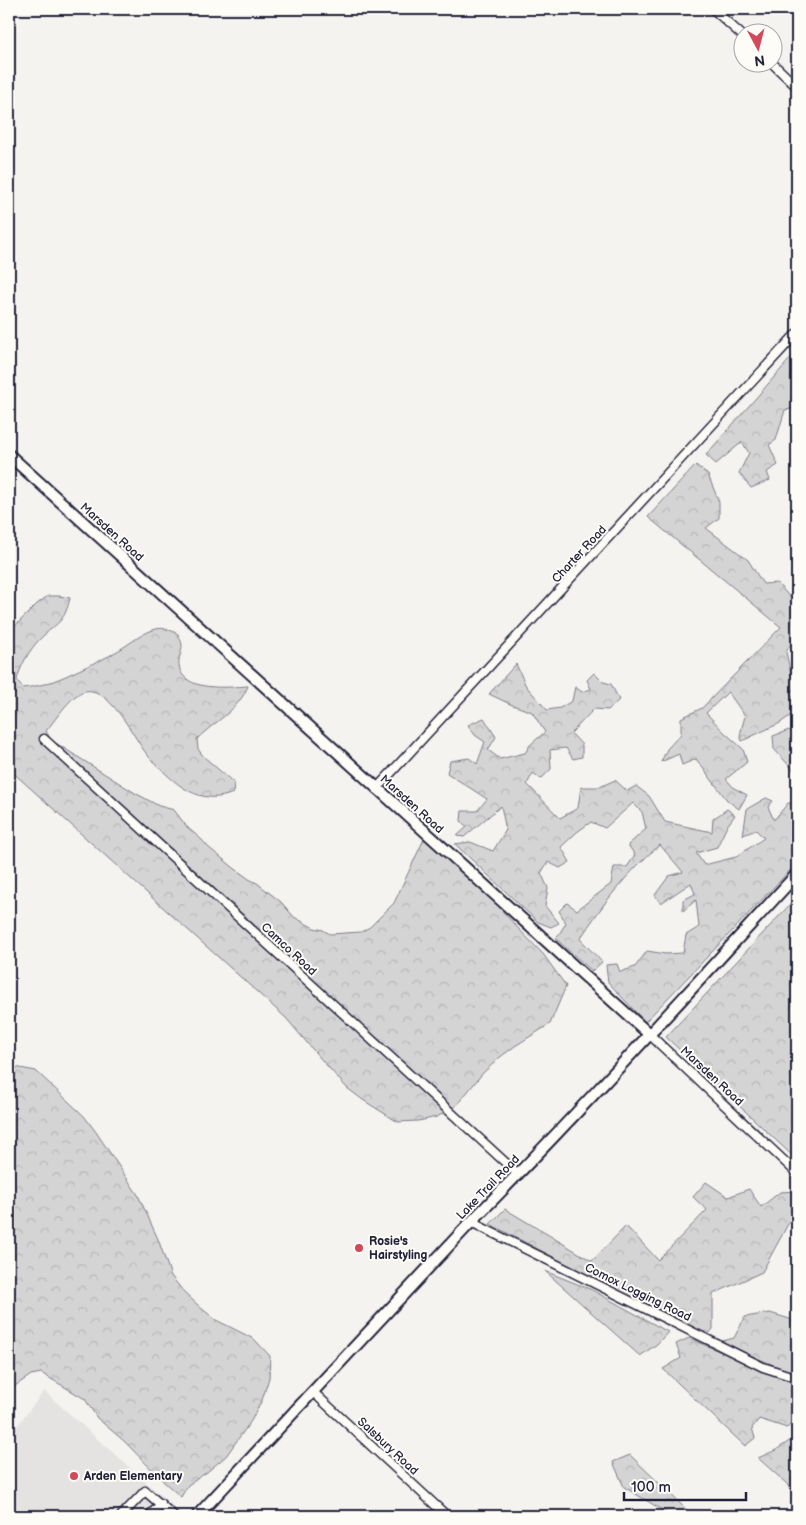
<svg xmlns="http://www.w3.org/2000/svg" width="806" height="1525" font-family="'Balsamiq Sans',sans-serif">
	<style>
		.built { fill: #e4e3e2 }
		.forest { fill: url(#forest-crowns); stroke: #7c7b88 }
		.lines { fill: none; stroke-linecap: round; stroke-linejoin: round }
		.minor-casing { stroke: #22223b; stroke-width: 11 }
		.tertiary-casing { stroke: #22223b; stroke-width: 14 }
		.minor { stroke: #fdfcf7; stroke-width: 8 }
		.tertiary { stroke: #fdfcf7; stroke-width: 10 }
		.poi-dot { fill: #d1495b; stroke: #fdfcf7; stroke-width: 2 }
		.labels { text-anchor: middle; stroke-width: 4; stroke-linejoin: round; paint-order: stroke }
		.street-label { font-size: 12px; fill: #22223b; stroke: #fdfcf7 }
		.poi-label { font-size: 12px; font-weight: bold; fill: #22223b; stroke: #fdfcf7; text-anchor: start }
	</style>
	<defs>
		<pattern id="forest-crowns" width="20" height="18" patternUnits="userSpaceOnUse" patternTransform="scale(1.25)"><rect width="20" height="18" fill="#d5d4d5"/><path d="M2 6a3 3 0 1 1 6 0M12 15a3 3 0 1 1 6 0" fill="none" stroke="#b7b6b8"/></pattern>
	</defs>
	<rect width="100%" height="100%" fill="#f4f3ef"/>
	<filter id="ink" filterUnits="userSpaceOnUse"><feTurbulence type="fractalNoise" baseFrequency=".02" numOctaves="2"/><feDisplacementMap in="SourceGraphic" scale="10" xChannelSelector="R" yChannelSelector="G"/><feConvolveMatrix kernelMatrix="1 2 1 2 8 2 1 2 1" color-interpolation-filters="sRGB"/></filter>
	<g filter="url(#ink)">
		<polygon class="built" points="44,1391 184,1516 9,1516 9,1436"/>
		<g class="forest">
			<polygon points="797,351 797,408 785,410 776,440 769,445 778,465 767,472 770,480 751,488 739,473 749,453 742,442 716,464 706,455"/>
			<polygon points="696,465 708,475 719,502 719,518 706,528 748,560 763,584 777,583 796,604 797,603 797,647 792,642 786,652 791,674 797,676 797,685 791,693 797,711 780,723 742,741 740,735 745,716 728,692 706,713 723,731 743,749 747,762 726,779 734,788 747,795 739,809 727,800 696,759 682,765 679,754 661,762 667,749 681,734 681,718 702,708 781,627 648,517"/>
			<path d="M 48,596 L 59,596 L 70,598 C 64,624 57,622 40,639 C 30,649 20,666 17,680 L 23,688 C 45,686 62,678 81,669 C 94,663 107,658 119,650 C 131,643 142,633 156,629 C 164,627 170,630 178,634 C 179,637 182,642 182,645 C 182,652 178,658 179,665 C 182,693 229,687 248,686 C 237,712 216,720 197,739 L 198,749 L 203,756 L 234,783 L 233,793 C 205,805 182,790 162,770 C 158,766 153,762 149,757 C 135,741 108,681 82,692 C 70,697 55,720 46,731 L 51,740 L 135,793 L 159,806 L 174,810 L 187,827 L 202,840 L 208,847 L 234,868 L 249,879 L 257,883 L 281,902 L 294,917 L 314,928 L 323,930 L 330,934 L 361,932 L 370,927 L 394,903 L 425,837 L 432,830 L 439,836 L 453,855 L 514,924 L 543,954 L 566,986 L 550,1024 L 515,1046 L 499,1058 L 482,1074 L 456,1106 L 437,1117 L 418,1121 L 398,1122 L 363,1100 L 347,1088 L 320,1058 L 286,1018 L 9,769 L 9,632 L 37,604 Z"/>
			<path d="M 516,664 L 526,686 L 547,710 L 560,708 L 572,701 L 575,687 L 582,692 L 591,689 L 587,680 L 594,673 L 603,682 L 611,684 L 619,700 L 608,710 L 594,709 L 571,733 L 582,745 L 582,757 L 573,759 L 566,748 L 550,750 L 551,769 L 541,779 L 533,773 L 527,784 L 560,818 L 578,808 L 581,787 L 600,787 L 615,780 L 627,791 L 636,786 L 649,796 L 665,822 L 712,832 L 713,819 L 727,809 L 735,815 L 727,826 L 717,847 L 696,853 L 704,865 L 736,857 L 764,838 L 756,830 L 743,835 L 747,809 L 766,798 L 773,801 L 768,807 L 774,820 L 788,803 L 797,803 L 797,863 L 645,1022 L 608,982 L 606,965 L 617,964 L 620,972 L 635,967 L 647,951 L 666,954 L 683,953 L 686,935 L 699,927 L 696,900 L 683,911 L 683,900 L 695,894 L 691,883 L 661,903 L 655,895 L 669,876 L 683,872 L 660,845 C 628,871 602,905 580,939 L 602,962 L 592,971 L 556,939 L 566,923 L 559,911 L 567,903 L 577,910 L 611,884 L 614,867 L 627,867 L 635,855 L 628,845 L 646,829 L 642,812 L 633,803 L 605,828 L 591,822 L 577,832 L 561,847 L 570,862 L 560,868 L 548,862 L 541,873 L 548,888 L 545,906 L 559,923 L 551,927 L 538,922 L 455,844 L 470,842 L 493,851 L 506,830 L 501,806 L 464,837 L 457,836 L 467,827 L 461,821 L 462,811 L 477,811 L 487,799 L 447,773 L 450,761 L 469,758 L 477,764 L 485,742 L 475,735 L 468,725 L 484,718 L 496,737 L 488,750 L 500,759 L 525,753 L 530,745 L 545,732 L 532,712 L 510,704 L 489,694 Z"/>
			<polygon points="789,730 797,738 797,774 774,749 773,736"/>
			<polygon points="797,897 797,1160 666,1037"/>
			<polygon points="9,1066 36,1071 84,1116 96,1132 138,1195 158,1239 171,1276 183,1291 201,1308 216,1320 254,1339 270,1356 269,1378 262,1400 251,1421 226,1456 207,1472 188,1485 181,1497 164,1482 124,1441 97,1418 85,1399 41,1373 31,1375 9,1390"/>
			<polygon points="706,1182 728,1197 749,1189 761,1207 780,1192 797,1191 797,1199 794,1213 762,1272 713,1294 713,1329 706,1337 490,1224 505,1209 592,1261 626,1226 658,1260 707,1210 693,1197"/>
			<polygon points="545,1271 592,1290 668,1332 657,1344 640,1356"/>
			<polygon points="770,1313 793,1320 797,1316 797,1375 719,1342 734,1338 745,1317"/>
			<polygon points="689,1338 797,1385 797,1418 787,1428 759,1419 752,1428 755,1438 745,1446 663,1369 681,1358 676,1344"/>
			<polygon points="797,1436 797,1493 758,1458 776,1450"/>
			<polygon points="630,1455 693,1516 672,1516 624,1487 613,1462"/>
		</g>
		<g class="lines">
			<defs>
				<g id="minor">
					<polyline points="713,9 744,37"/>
					<polyline points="771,62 797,87"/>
					<polyline points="44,739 518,1174"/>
					<polyline points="376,789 797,333"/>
					<polyline points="649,1034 797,1173"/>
					<polyline points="471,1222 763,1367 797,1378"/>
					<polyline points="313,1392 447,1516"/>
					<polyline points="121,1516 145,1491 174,1516"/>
					<polyline points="149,1516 161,1504"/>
				</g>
				<g id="tertiary">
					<polyline points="9,455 649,1034"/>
					<path d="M 197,1516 L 471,1222 C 583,1109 689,991 797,874"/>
				</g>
			</defs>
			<use href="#minor" class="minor-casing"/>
			<use href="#tertiary" class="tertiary-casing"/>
			<use href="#minor" class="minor"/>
			<use href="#tertiary" class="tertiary"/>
		</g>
	</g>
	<g class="poi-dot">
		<circle cx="359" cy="1248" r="5"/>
		<circle cx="74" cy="1476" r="5"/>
	</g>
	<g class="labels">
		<g class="street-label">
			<text transform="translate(112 532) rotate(42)" y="4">Marsden Road</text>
			<text transform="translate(579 554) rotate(-47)" y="4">Charter Road</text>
			<text transform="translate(412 804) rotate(42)" y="4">Marsden Road</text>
			<text transform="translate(289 949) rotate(43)" y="4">Camco Road</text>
			<text transform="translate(712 1076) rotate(43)" y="4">Marsden Road</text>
			<text transform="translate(488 1187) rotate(-46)" y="4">Lake Trail Road</text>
			<text transform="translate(638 1292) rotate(26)" y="4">Comox Logging Road</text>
			<text transform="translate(388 1446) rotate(43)" y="4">Salsbury Road</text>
		</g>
		<g class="poi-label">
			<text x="369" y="1245">Rosie's<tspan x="369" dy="14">Hairstyling</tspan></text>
			<text x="84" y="1480">Arden Elementary</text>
		</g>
	</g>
	<rect width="806" height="1525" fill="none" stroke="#fdfcf7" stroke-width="30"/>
	<rect x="15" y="15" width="776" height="1495" fill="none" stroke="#22223b" stroke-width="2" filter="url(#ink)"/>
	<g transform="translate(758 48) rotate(173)"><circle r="24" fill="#fdfcf7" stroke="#a5a5ac"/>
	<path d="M0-4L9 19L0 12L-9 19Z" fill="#d1495b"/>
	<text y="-8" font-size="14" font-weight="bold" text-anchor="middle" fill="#22223b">N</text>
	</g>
	<path d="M624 1492v8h122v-8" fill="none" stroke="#22223b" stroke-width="2.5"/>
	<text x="631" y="1492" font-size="15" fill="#22223b" stroke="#fdfcf7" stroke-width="4" paint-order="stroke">100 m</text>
</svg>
